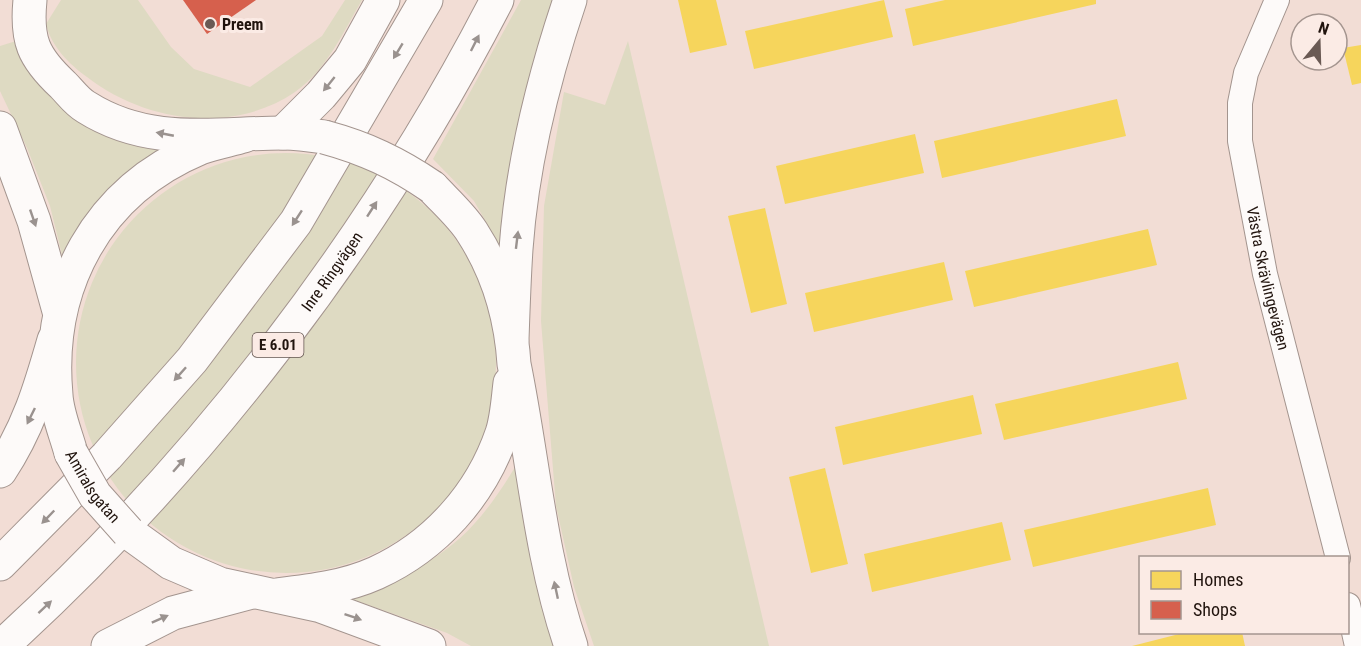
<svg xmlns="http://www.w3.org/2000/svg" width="1361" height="646" font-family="'Roboto Condensed',sans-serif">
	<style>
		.green { fill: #dedac2 }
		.homes { fill: #f6d55c }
		.shops { fill: #d6604d }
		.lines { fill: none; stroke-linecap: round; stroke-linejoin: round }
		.street-casing { stroke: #a3948e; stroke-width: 26 }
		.secondary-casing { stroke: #a3948e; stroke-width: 35 }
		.highway-casing { stroke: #a3948e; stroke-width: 35 }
		.street { stroke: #fdfaf9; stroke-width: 24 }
		.secondary { stroke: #fdfaf9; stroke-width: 33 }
		.highway { stroke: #fdfaf9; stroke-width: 33 }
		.secondary-bridge-casing { stroke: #a3948e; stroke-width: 35; stroke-linecap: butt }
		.secondary-bridge { stroke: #fdfaf9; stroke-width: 33 }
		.oneway { fill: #9a928f }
		.poi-dot { fill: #6a5a54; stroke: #fbebe5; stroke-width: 2 }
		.labels { text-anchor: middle; stroke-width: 6; stroke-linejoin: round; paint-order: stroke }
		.shield { fill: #fbebe5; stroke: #62544e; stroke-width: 1.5 }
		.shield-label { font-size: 15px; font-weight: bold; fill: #21140e }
		.poi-label { font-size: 16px; font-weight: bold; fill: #21140e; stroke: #fbebe5; text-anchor: start }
		.street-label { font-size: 16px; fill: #21140e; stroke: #fbebe5 }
	</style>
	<rect width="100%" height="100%" fill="#f2ddd5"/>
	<g class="green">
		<path d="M 61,0 L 138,0 L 171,47 L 194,69 L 250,87 L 322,36 L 345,0 L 362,0 C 344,31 326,71 295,92 C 232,135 145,122 87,77 C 69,64 51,46 46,24 Z"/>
		<polygon points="521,0 561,0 504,253 474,201 433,159"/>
		<polygon points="16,41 162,149 93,208 62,255 50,206 27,148 0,91 0,46"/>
		<polygon points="628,41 769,646 594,646 574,587 556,506 541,321 544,206 564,92 605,105"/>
		<circle cx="286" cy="363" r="210"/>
		<path d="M 518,462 L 556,646 L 471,646 L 447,633 L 349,598 C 437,563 469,545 518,462 Z"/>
	</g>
	<g class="homes">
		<polygon points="678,0 716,0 727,45 690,53"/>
		<polygon points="884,0 893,37 754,69 745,31"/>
		<polygon points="945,0 1096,0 1096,4 913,46 905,9"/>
		<polygon points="1361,45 1361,83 1352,85 1343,48"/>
		<polygon points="1117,99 1126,136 942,178 934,141"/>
		<polygon points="915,134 924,173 785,204 776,166"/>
		<polygon points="765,208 787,304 751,313 728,216"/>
		<polygon points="1148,229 1157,265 974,307 965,271"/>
		<polygon points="944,262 953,300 814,332 805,293"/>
		<polygon points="1178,362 1187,399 1004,440 995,404"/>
		<polygon points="973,395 982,434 843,465 835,427"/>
		<polygon points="825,468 848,564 811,573 789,477"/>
		<polygon points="1208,488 1216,525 1033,567 1024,530"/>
		<polygon points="1002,522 1011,560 872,592 864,554"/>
		<polygon points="1187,632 1242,632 1245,646 1132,646"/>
	</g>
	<polygon class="shops" points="183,0 256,0 207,34"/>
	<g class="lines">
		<defs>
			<g id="street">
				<path id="s1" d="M 1277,0 L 1246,73 L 1240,103 L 1240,141 L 1265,274 L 1338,558"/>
				<polyline points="1348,605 1357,646"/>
			</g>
			<g id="secondary">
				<path d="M 30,0 C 26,40 33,57 63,85 C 70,92 77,102 86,107 C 149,147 214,133 283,133 C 297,133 311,135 324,137"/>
				<polyline points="0,128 34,221 59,311"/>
				<path d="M 432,187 C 445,201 462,216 472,232 C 498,272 511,317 514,364 C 533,457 540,556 571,646"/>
				<path d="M 71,453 C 66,434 57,414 56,395 C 46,286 97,191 200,148 C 214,143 230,140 244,136"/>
				<polyline points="128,532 171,563 220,584 321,606 429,646"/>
				<path d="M 277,595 C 310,591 345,587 376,573 C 435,546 481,495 502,433 C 507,418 508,399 510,383"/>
			</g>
			<g id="highway">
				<polyline points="283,133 321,95 350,60 383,0"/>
				<path d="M 512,340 C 513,310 514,279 516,249 C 522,165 543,80 570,0"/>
				<path d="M 0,471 C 28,429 40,389 54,340"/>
				<polyline points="0,564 107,456 192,360 296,222 426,0"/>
				<path id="s2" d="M 2,646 C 201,465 374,239 497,0"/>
				<polyline points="108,646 173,613 252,592"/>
			</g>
		</defs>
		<use href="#street" class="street-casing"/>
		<use href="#secondary" class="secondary-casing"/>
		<use href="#highway" class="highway-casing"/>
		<use href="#street" class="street"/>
		<use href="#secondary" class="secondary"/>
		<use href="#highway" class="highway"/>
		<defs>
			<g id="secondary-bridge">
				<path d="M 324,137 C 365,148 397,163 432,187"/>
				<path id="s3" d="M 71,453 L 95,495 L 128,532"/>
			</g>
		</defs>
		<use href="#secondary-bridge" class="secondary-bridge-casing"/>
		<use href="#secondary-bridge" class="secondary-bridge"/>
	</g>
	<defs><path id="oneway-solid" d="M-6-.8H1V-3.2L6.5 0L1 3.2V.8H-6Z" transform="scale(1.5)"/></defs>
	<g class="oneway">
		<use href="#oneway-solid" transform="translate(475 43) rotate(-63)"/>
		<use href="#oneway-solid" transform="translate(398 51) rotate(121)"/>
		<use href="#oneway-solid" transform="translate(329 84) rotate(129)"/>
		<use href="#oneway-solid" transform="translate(165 134) rotate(-169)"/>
		<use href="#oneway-solid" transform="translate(372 209) rotate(-57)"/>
		<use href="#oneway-solid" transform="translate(33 218) rotate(71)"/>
		<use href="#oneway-solid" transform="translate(297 218) rotate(123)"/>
		<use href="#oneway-solid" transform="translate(517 240) rotate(-83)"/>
		<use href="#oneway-solid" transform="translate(180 374) rotate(132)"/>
		<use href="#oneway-solid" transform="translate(31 416) rotate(116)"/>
		<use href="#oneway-solid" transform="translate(179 465) rotate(-49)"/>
		<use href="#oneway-solid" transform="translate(48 517) rotate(134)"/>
		<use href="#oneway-solid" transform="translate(556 590) rotate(-102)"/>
		<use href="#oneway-solid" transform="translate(45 607) rotate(-43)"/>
		<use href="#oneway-solid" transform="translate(353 617) rotate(19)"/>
		<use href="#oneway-solid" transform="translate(160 619) rotate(-24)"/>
	</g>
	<circle class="poi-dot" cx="210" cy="24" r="6"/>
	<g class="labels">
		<rect class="shield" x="252.5" y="333" width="51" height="24" rx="4.5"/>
		<g class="shield-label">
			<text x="278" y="350">E 6.01</text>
		</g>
		<g class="poi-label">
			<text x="222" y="30">Preem</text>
		</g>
		<g class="street-label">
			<text dy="6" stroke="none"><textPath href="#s2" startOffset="500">Inre Ringvägen</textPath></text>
			<text dy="6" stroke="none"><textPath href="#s1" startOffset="288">Västra Skrävlingevägen</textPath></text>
			<text dy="6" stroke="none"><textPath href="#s3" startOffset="40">Amiralsgatan</textPath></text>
		</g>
	</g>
	<rect x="1139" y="556" width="210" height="78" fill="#fbebe5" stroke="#a4958f" stroke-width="1.5"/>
	<rect x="1151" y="571" width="30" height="18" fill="#f6d55c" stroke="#a4958f" stroke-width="1.5"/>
	<text x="1193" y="586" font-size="18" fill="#21140e">Homes</text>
	<rect x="1151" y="601" width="30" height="18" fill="#d6604d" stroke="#a4958f" stroke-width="1.5"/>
	<text x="1193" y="616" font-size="18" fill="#21140e">Shops</text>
	<g transform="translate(1319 42) rotate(19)"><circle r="28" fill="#fbebe5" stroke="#a4958f" stroke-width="1.5"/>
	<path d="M0-4.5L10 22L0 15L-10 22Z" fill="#6a5a54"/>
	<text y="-9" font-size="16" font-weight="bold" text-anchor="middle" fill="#21140e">N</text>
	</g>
</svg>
